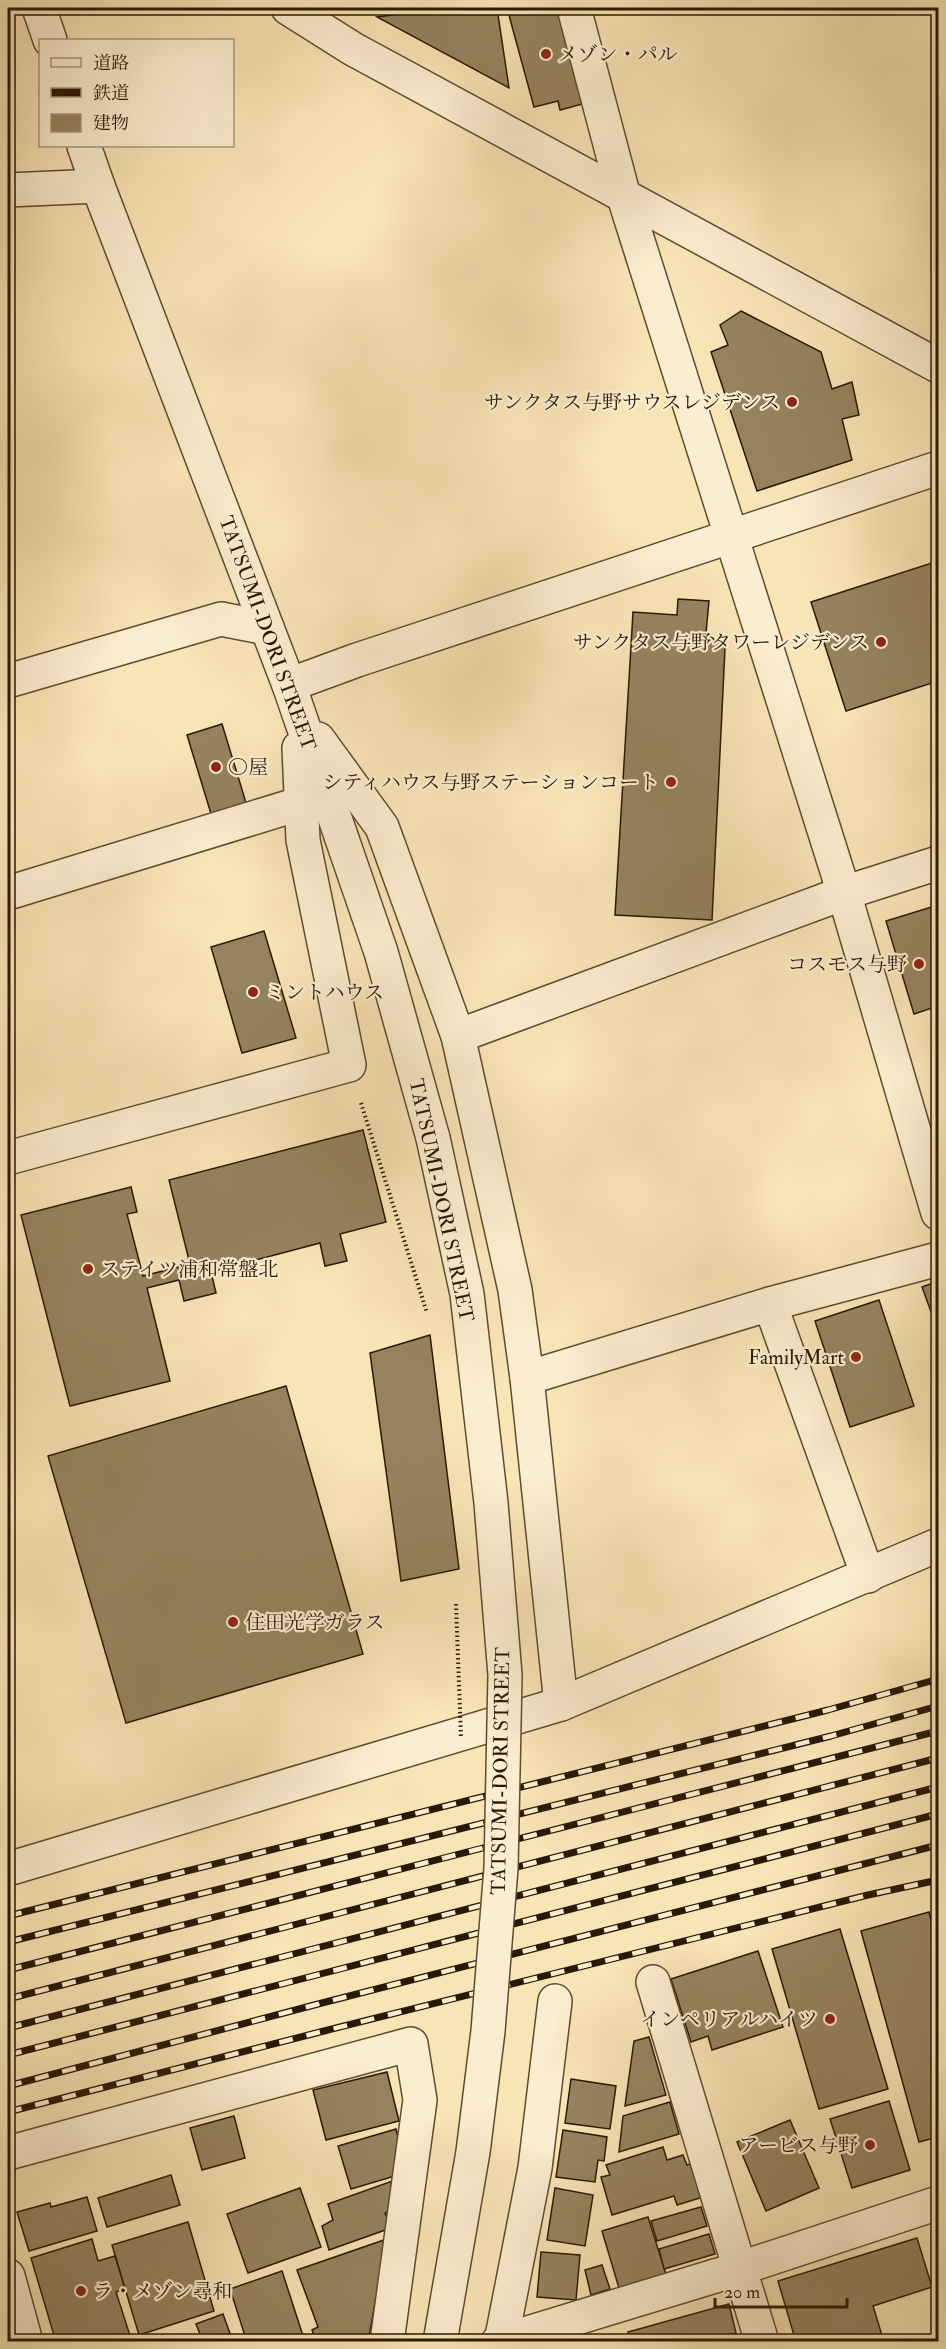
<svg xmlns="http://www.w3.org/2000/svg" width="946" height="2349" font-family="'IM FELL Double Pica','Noto Serif JP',serif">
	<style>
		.building { fill: #95835f; stroke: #291901; stroke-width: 1.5 }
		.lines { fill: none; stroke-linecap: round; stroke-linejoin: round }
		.minor-casing { stroke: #5d4c2e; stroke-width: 36 }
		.path { stroke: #291901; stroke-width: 4; stroke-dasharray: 1.5 3; stroke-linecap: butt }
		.minor { stroke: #fbedcf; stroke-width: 33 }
		.rail-casing { stroke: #291901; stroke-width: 7 }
		.rail { stroke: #fbedcf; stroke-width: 4.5; stroke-dasharray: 14; stroke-linecap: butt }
		.minor-bridge-casing { stroke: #5d4c2e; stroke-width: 36; stroke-linecap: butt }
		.path-bridge { stroke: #291901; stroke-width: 4; stroke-dasharray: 1.5 3; stroke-linecap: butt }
		.minor-bridge { stroke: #fbedcf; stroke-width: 33 }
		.poi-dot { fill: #8f2418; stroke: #fbedcf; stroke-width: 2 }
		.labels { text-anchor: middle; stroke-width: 4.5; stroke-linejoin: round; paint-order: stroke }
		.poi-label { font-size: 20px; fill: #291901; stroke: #fbedcf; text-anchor: end }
		.street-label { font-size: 20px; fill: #291901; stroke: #fbedcf }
	</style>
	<rect width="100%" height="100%" fill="#f9e4b5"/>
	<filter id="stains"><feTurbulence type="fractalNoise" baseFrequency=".00333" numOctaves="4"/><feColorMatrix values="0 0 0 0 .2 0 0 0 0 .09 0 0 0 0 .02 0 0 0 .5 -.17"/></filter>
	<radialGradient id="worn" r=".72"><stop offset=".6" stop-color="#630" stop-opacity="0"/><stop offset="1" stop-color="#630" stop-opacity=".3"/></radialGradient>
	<g class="building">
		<polygon points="445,8 497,8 509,88 377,17"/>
		<polygon points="507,8 560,8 586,103 560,110 558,101 534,107"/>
		<polygon points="741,311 821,352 832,389 852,382 859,415 842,419 852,460 757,491 711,352 728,345 720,325"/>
		<polygon points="938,561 938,681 846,711 811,602"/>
		<polygon points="678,599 709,601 706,633 725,648 712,920 615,915 633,612 677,615"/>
		<polygon points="222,724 247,806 212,817 187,735"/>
		<polygon points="938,905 938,1006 914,1014 886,921"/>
		<polygon points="264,931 296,1038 242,1053 211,947"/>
		<polygon points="363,1130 386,1222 340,1234 347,1261 325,1266 320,1243 211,1272 216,1293 184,1301 179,1280 147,1288 170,1381 70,1406 21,1215 131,1187 137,1212 127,1214 143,1276 190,1264 169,1180"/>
		<polygon points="938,1281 938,1331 922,1287"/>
		<polygon points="879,1300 914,1406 850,1427 815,1321"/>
		<polygon points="430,1335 459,1569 401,1581 370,1353"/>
		<polygon points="286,1386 363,1654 126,1723 48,1456"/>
		<polygon points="929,1912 934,1932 938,1931 938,2137 919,2142 861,1931"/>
		<polygon points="840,1929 888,2089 819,2109 772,1949"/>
		<polygon points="758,1951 783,2027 712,2050 708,2036 691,2042 671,1979"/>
		<polygon points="649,2037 666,2095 625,2106 634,2041"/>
		<polygon points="387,2072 399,2121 326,2140 313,2090"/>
		<polygon points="571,2079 616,2086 610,2129 565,2123"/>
		<polygon points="889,2101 910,2170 852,2188 830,2119"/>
		<polygon points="670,2102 679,2134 619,2152 623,2116"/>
		<polygon points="234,2116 245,2158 202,2170 190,2128"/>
		<polygon points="790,2120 819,2188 766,2211 737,2142"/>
		<polygon points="396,2129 400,2145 395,2176 351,2189 338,2146"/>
		<polygon points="563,2130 607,2137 604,2161 598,2160 595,2182 556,2177"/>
		<polygon points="663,2147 667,2160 683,2155 687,2165 692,2163 703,2197 677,2205 674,2196 612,2215 601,2177 610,2175 606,2165"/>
		<polygon points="171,2175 180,2205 107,2227 98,2198"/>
		<polygon points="395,2180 391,2210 385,2213 391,2228 329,2250 322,2226 333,2220 328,2204"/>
		<polygon points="300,2188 321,2247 248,2273 227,2214"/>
		<polygon points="555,2188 593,2195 585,2246 547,2240"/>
		<polygon points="87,2197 97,2231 29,2251 17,2212 50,2203 51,2207"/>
		<polygon points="701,2207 707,2226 657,2241 651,2221"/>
		<polygon points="648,2217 666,2274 619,2288 602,2231"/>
		<polygon points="188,2222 214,2311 139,2335 112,2245"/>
		<polygon points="709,2234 715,2254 664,2269 659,2249"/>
		<polygon points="917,2238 932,2287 873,2306 884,2342 796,2342 778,2281"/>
		<polygon points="92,2239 98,2261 115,2256 125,2289 116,2292 132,2342 56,2342 31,2258"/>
		<polygon points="387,2239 368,2342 316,2342 312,2330 318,2327 297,2270"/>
		<polygon points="541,2252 580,2255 576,2300 537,2297"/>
		<polygon points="602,2265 610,2289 591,2295 585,2270"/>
		<polygon points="282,2271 305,2342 247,2342 230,2289"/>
		<polygon points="729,2304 736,2333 704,2342 631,2342 628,2332"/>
		<polygon points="223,2314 233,2342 203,2342 196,2324"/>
	</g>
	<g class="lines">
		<defs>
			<g id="minor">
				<polyline points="39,8 50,40"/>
				<polyline points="288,8 353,49 938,366"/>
				<polyline points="574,8 624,197 844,893 938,1213"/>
				<polyline points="84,146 98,186 289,685 381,952 433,1138"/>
				<polyline points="8,190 98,186"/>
				<polyline points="8,681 221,619 267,628"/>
				<polyline points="289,685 357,660 938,468"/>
				<polyline points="318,739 382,827 458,1036 515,1290 527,1378 561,1704"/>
				<polyline points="8,893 302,803"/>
				<polyline points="458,1036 844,893 938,863"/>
				<polyline points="8,1158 349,1065 303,840 299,748"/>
				<polyline points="770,1304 868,1576"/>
				<polyline points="527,1378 770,1304 938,1259"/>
				<polyline points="8,1869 561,1704 938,1545"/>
				<polyline points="653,1982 762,2342"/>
				<polyline points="8,2153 411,2044 420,2100 387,2342"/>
				<polyline points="8,2276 26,2342"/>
				<polyline points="498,2342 738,2269 938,2203"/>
				<polyline points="501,2342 535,2168 555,2001"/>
			</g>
		</defs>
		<use href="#minor" class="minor-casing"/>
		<polyline class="path" points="361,1103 427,1313"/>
		<use href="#minor" class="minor"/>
		<defs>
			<g id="rail">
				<polyline points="8,1916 828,1710 938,1679"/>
				<polyline points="8,1942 831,1736 938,1706"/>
				<polyline points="8,1970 938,1731"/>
				<polyline points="8,1999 938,1758"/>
				<polyline points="8,2028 938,1787"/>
				<polyline points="8,2055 938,1814"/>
				<polyline points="8,2086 318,2004 938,1845"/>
				<polyline points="8,2112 324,2031 868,1895 938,1880"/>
			</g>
		</defs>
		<use href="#rail" class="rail-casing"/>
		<use href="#rail" class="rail"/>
		<defs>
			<polyline id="minor-bridge" points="433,1138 467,1294 491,1503 505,1675 501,1868 488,2031 473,2152 440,2342"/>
		</defs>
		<use href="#minor-bridge" class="minor-bridge-casing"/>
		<polyline class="path-bridge" points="456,1604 461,1737"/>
		<use href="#minor-bridge" class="minor-bridge"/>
	</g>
	<g class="poi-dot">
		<circle cx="546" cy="54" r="6"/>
		<circle cx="792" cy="402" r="6"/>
		<circle cx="881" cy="642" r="6"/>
		<circle cx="216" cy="767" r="6"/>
		<circle cx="671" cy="782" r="6"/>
		<circle cx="919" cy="964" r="6"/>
		<circle cx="253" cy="992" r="6"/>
		<circle cx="88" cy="1269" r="6"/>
		<circle cx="856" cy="1357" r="6"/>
		<circle cx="233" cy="1622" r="6"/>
		<circle cx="830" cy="2019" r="6"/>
		<circle cx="870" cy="2145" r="6"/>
		<circle cx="81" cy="2291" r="6"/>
	</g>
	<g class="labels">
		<g class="poi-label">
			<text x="558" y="61" text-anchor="start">メゾン・パル</text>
			<text x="780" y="409">サンクタス与野サウスレジデンス</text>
			<text x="869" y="649">サンクタス与野タワーレジデンス</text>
			<text x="228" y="774" text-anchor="start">〇屋</text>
			<text x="659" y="789">シティハウス与野ステーションコート</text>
			<text x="907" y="971">コスモス与野</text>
			<text x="265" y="999" text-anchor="start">ミントハウス</text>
			<text x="100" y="1276" text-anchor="start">ステイツ浦和常盤北</text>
			<text x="844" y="1364">FamilyMart</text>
			<text x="245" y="1629" text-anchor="start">住田光学ガラス</text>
			<text x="818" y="2026">インペリアルハイツ</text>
			<text x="858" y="2152">アービス与野</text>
			<text x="93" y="2298" text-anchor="start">ラ・メゾン尋和</text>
		</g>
		<g class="street-label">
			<text transform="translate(268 633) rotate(70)" y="7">TATSUMI-DORI STREET</text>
			<text transform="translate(442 1200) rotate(78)" y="7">TATSUMI-DORI STREET</text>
			<text transform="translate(500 1771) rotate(-89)" y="7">TATSUMI-DORI STREET</text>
		</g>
	</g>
	<rect width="946" height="2349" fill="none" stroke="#f9e4b5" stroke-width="30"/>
	<rect x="9" y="9" width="928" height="2331" fill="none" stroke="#291901" stroke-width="3"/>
	<rect x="15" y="15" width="916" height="2319" fill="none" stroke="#291901" stroke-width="1.5"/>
	<rect x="39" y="39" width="195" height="108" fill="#fbedcf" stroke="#a7987d" stroke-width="1.5"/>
	<rect x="51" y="58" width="30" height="9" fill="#fbedcf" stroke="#a7987d" stroke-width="1.5"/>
	<text x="93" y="69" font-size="18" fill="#291901">道路</text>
	<rect x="51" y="88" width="30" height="9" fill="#291901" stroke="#a7987d" stroke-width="1.5"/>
	<text x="93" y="99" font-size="18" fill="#291901">鉄道</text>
	<rect x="51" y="114" width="30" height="18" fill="#95835f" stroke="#a7987d" stroke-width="1.5"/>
	<text x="93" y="129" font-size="18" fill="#291901">建物</text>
	<path d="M715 2298v9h132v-9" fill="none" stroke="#291901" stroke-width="3"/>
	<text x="724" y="2298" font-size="18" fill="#291901" stroke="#fbedcf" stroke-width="4.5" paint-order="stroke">20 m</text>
	<rect width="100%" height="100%" filter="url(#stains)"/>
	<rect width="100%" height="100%" fill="url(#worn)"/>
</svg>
